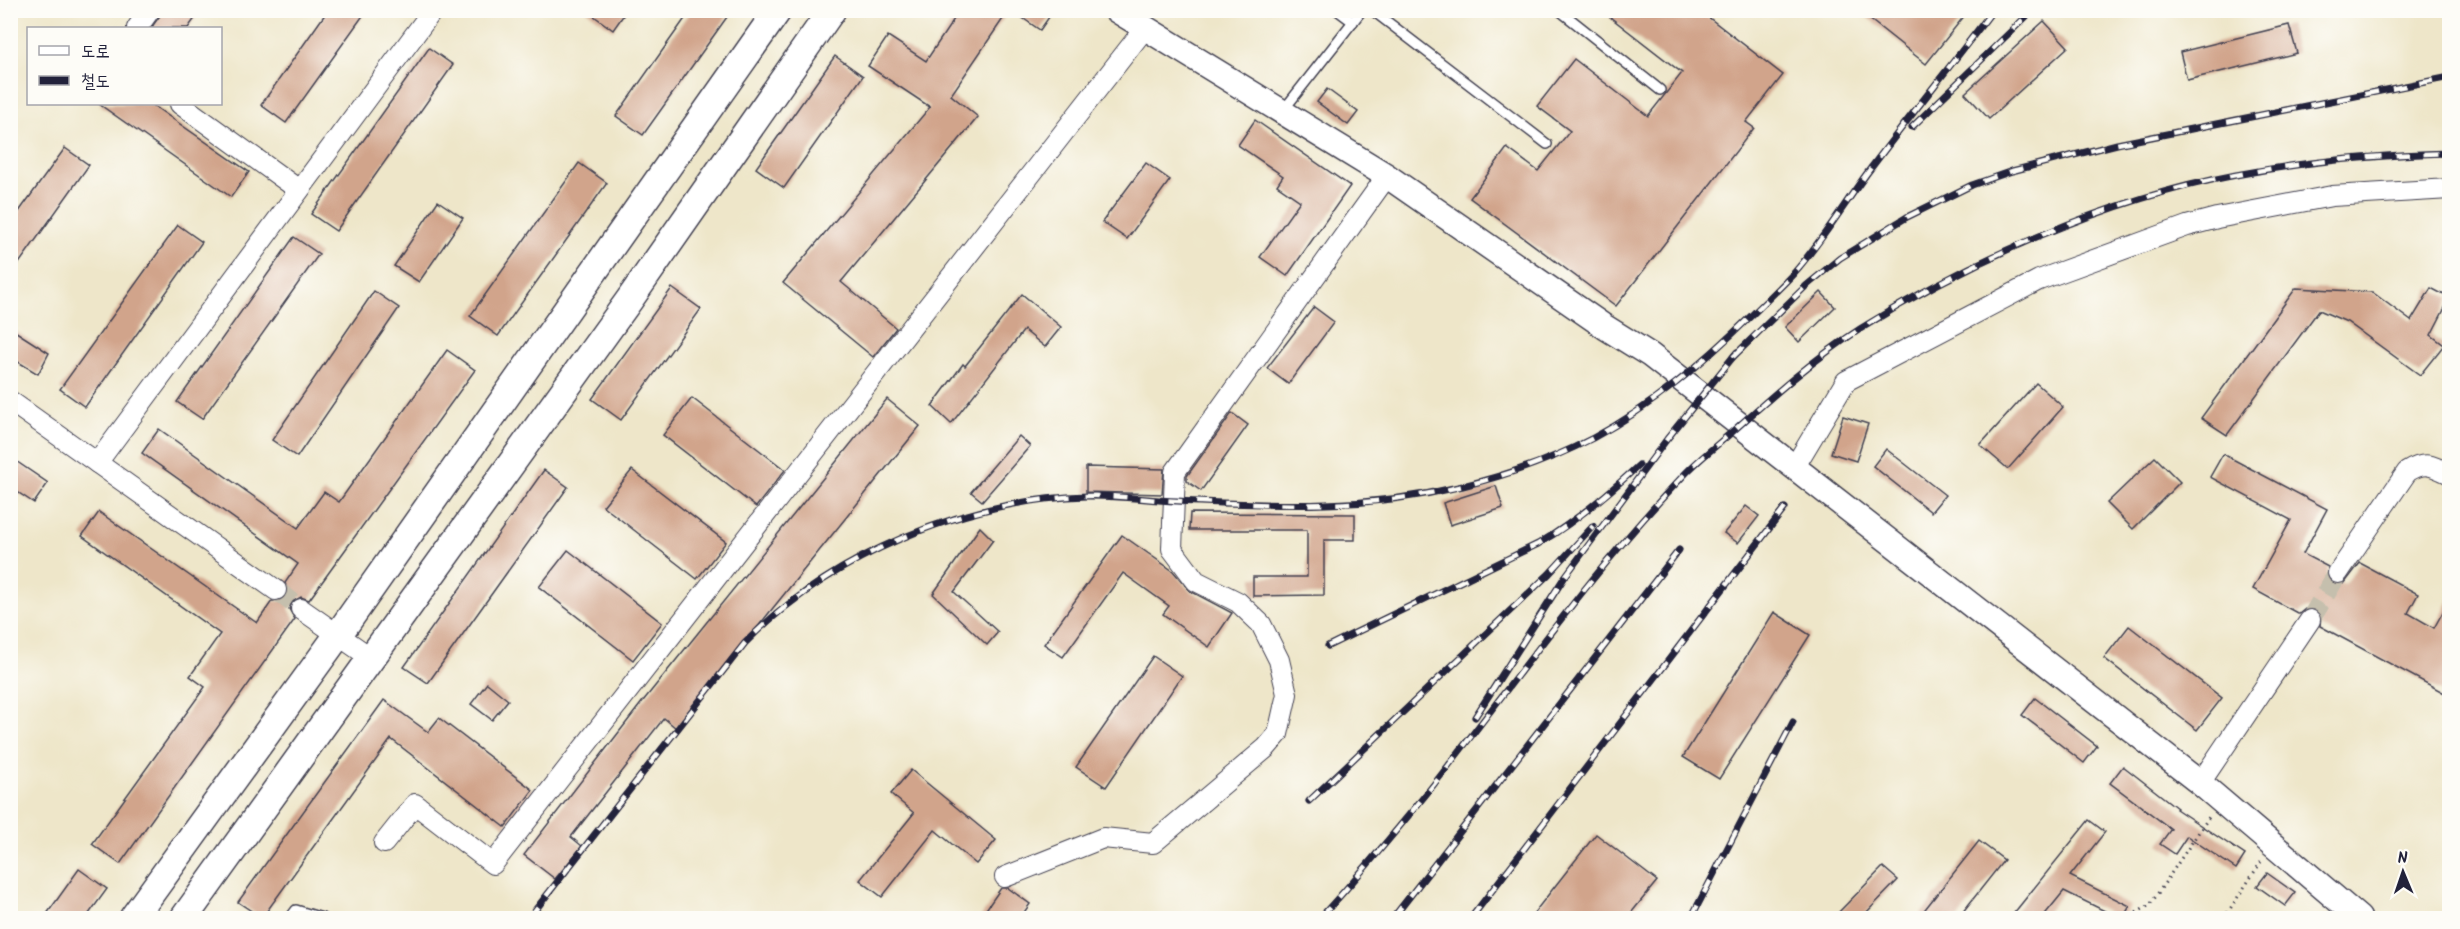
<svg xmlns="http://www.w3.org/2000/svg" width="2460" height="929" font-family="Kalam,'Poor Story',sans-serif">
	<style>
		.building { fill: #d1a48b }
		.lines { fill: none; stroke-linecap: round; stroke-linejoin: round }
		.minor-tunnel { stroke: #c5bfad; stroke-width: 20; stroke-dasharray: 20 10; stroke-linecap: butt }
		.service-casing { stroke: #413f50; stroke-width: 12 }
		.minor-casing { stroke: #413f50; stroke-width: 22 }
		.tertiary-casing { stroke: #413f50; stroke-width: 27 }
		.secondary-casing { stroke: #413f50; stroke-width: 30 }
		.path { stroke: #413f50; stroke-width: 3; stroke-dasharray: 1.5 4.5; stroke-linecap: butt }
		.service { stroke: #fff; stroke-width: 9 }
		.minor { stroke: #fff; stroke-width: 20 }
		.tertiary { stroke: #fff; stroke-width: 24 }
		.secondary { stroke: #fff; stroke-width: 27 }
		.rail-casing { stroke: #22223b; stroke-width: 7 }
		.rail { stroke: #fdfcf7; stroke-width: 4.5; stroke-dasharray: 14; stroke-linecap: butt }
	</style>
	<rect width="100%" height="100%" fill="#fdfcf7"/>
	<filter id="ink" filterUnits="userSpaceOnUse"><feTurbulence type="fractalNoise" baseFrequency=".0167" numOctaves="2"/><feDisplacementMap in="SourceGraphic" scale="12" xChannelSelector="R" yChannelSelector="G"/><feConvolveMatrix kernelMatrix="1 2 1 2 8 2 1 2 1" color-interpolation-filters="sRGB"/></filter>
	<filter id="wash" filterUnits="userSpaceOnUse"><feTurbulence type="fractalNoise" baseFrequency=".008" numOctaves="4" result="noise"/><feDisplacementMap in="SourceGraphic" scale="24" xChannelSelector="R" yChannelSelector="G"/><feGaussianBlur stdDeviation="1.35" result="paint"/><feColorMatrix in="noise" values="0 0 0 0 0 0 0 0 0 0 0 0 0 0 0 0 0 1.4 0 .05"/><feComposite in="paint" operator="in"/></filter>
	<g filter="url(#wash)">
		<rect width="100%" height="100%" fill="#eee6c9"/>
		<g id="blocks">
			<g class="building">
				<polygon points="164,10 201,10 188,28 151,28"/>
				<polygon points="328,10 367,10 286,123 261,105"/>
				<polygon points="586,10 627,10 613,30"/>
				<polygon points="691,10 732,10 643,135 616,116"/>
				<polygon points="960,10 1009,10 951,95 978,117 841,282 896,328 873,357 783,283 930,107 868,66 888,36 926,61"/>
				<polygon points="1011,10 1054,10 1040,30"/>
				<polygon points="1601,10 1699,10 1783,75 1746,122 1754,128 1616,306 1470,198 1507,148 1538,171 1570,131 1537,106 1574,59 1648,116 1682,73"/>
				<polygon points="1858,10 1969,10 1926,64"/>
				<polygon points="2044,21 2068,47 1989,119 1965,93"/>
				<polygon points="2289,25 2297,53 2187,80 2180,52"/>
				<polygon points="429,48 453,65 336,231 311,214"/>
				<polygon points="835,56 863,76 784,188 756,168"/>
				<polygon points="1327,89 1358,112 1348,125 1317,102"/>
				<polygon points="99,104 151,104 249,172 231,197"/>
				<polygon points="1255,120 1350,186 1287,276 1260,257 1300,201 1277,185 1283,176 1238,145"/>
				<polygon points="65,148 89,165 10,276 10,224"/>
				<polygon points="579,163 607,183 498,336 470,316"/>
				<polygon points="1146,163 1170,180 1127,239 1102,222"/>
				<polygon points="438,201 463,218 419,282 394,266"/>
				<polygon points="178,225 202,242 85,407 60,389"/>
				<polygon points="294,237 319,254 202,419 177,402"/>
				<polygon points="672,288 701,309 621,420 592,399"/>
				<polygon points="2296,288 2372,292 2411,321 2431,288 2450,298 2431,335 2444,345 2420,375 2347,322 2319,310 2227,435 2201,418"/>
				<polygon points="374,291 399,308 297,457 272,440"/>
				<polygon points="1821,292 1835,307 1799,342 1785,327"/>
				<polygon points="1022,294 1061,327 1045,347 1024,330 951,424 932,406 963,364 965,366"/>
				<polygon points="1314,307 1334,322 1288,384 1267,368"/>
				<polygon points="10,328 49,353 38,374 10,357"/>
				<polygon points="447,350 475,370 309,600 301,597 292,602 289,609 295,619 120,864 92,844 205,687 190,676 220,634 82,536 99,512 257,623 272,601 280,601 286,596 288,591 285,583 298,564 142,453 159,429 298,528 324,492 339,502"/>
				<polygon points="2036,383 2063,407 2008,469 1980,445"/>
				<polygon points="692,398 785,470 756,507 663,435"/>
				<polygon points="887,399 920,426 676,728 664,718 571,837 582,846 555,879 524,855 643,701"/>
				<polygon points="1232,413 1248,425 1201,491 1187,481 1187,476"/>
				<polygon points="1843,416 1868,424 1856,461 1831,453"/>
				<polygon points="1019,436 1030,446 982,501 971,492"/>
				<polygon points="1886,449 1945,495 1931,512 1873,466"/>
				<polygon points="2223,454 2327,509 2303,554 2328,567 2327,578 2332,583 2344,584 2360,563 2418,594 2408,613 2434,628 2450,599 2450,696 2320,626 2321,615 2316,610 2305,609 2299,614 2253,589 2291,520 2210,477"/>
				<polygon points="10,457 48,483 34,503 10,487"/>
				<polygon points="2155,457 2180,482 2133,529 2107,503"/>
				<polygon points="1086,467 1164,469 1162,494 1086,492"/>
				<polygon points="544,470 568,487 428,683 404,667"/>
				<polygon points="632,470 726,542 697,579 603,506"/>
				<polygon points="1496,486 1503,508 1450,525 1443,503"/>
				<polygon points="1746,506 1759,516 1738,543 1724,533"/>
				<polygon points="1190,513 1355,514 1355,540 1324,540 1324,595 1253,596 1253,577 1307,577 1307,530 1189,530"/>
				<polygon points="980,527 993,540 954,592 998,632 987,645 933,594"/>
				<polygon points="1122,535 1173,571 1190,591 1232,613 1209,647 1163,614 1169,606 1123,573 1063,657 1044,644"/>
				<polygon points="568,550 662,623 633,660 539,587"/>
				<polygon points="1774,612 1810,635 1719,779 1683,757"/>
				<polygon points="2129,626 2222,698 2197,730 2104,658"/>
				<polygon points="1153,656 1182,676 1106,787 1076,767"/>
				<polygon points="487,683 508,700 492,720 471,704"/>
				<polygon points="2035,698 2097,746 2084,763 2022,715"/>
				<polygon points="384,700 428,732 439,718 533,790 505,827 391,739 262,918 238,902"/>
				<polygon points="2123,766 2177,808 2176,809 2245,855 2236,869 2187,836 2175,854 2160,844 2171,829 2110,783"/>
				<polygon points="911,770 996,840 976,864 935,830 882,897 860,880 914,813 891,794"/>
				<polygon points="2089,820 2105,832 2070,876 2130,906 2123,918 2119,918 2064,891 2042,918 2010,918"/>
				<polygon points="1596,834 1657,881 1627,918 1530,918"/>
				<polygon points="1979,841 2004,860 1958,918 1918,918"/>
				<polygon points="1883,867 1898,880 1861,918 1833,918"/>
				<polygon points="79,869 107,889 86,918 44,918"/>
				<polygon points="2267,873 2295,893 2285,906 2257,886"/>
				<polygon points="1001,888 1008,888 1030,904 1020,918 980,918"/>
			</g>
		</g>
	</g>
	<g filter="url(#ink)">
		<use href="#blocks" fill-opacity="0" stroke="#413f50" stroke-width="1.5"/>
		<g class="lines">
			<g class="minor-tunnel">
				<polyline points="276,590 301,609"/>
				<polyline points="2310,620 2338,573"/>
			</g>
			<defs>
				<g id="service">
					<polyline points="1337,10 1353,22"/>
					<polyline points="1372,10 1547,144"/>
					<polyline points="1559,10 1660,90"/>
					<polyline points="1282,112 1362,10"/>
					<polyline points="290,918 296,910 322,918"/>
				</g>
				<g id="minor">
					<polyline points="137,28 150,10"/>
					<polyline points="180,104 299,190"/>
					<polyline points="10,401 276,590"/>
					<polyline points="97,463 433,10"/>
					<polyline points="1795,466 1846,381 2039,280 2187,226 2217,218 2332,196 2450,189"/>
					<path d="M 2338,573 L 2407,472 C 2425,461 2432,465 2450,474"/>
					<polyline points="301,609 371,658"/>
					<polyline points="2200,783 2310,620"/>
					<polyline points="384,843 415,804 493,864 1145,28"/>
					<polyline points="1005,877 1103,838 1153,843 1266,748 1278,734 1287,694 1279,660 1261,624 1238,602 1196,581 1172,549 1175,472 1387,176"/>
				</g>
				<polyline id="tertiary" points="1116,10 1387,176 1605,327 1650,355 2200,783 2359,918"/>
				<g id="secondary">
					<polyline points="133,918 338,635 778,10"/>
					<polyline points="184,918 630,299 832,10"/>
				</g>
			</defs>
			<use href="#service" class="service-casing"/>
			<use href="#minor" class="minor-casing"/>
			<use href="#tertiary" class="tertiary-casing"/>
			<use href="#secondary" class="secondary-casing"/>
			<g class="path">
				<polyline points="2133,918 2136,913 2150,905 2209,817"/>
				<polyline points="2224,918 2261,862"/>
			</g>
			<use href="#service" class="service"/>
			<use href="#minor" class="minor"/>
			<use href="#tertiary" class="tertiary"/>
			<use href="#secondary" class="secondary"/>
			<defs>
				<g id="rail">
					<polyline points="1912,127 2033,10"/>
					<polyline points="1733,357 1806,286 1840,258 1907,217 1972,185 2012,171 2117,144 2450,77"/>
					<path d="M 1328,646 L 1538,544 C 1575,522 1607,495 1639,465"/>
					<polyline points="1475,717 1564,578 1667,439 1737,352"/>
					<polyline points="1309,801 1549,574 1593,526"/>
					<path d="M 529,918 L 745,643 C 832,555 963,500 1087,496 C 1117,495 1147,500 1177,501 C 1226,503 1277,506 1326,504 C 1416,502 1512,480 1593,438 C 1653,406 1704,362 1752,315 C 1766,301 1781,287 1794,273 C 1824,239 1847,199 1874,164 C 1913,112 1954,62 1993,10"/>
					<path d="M 1320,918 C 1357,878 1392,836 1427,793 C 1512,686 1589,574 1684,475 C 1698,460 1716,446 1732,432 C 1772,396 1814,359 1860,329 C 1970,260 2108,199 2236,175 C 2307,161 2377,155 2450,153"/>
					<polyline points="1393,918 1679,550"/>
					<polyline points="1471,918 1785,508"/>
					<polyline points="1691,918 1793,722"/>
				</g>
			</defs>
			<use href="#rail" class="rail-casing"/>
			<use href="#rail" class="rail"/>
		</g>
	</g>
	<rect width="2460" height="929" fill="none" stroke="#fdfcf7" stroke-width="36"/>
	<rect x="27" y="27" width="195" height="78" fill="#fdfcf7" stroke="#a5a5ac" stroke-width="1.5"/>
	<rect x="39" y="46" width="30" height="9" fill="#ffffff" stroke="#a5a5ac" stroke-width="1.5"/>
	<text x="81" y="57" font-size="18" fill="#22223b">도로</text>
	<rect x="39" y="76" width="30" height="9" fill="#22223b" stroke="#a5a5ac" stroke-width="1.5"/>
	<text x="81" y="87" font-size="18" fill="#22223b">철도</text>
	<g transform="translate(2403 872) rotate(358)" stroke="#fdfcf7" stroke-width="4.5" paint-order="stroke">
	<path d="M0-4.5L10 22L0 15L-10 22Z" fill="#22223b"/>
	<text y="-9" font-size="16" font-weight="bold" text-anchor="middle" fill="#22223b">N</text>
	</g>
</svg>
